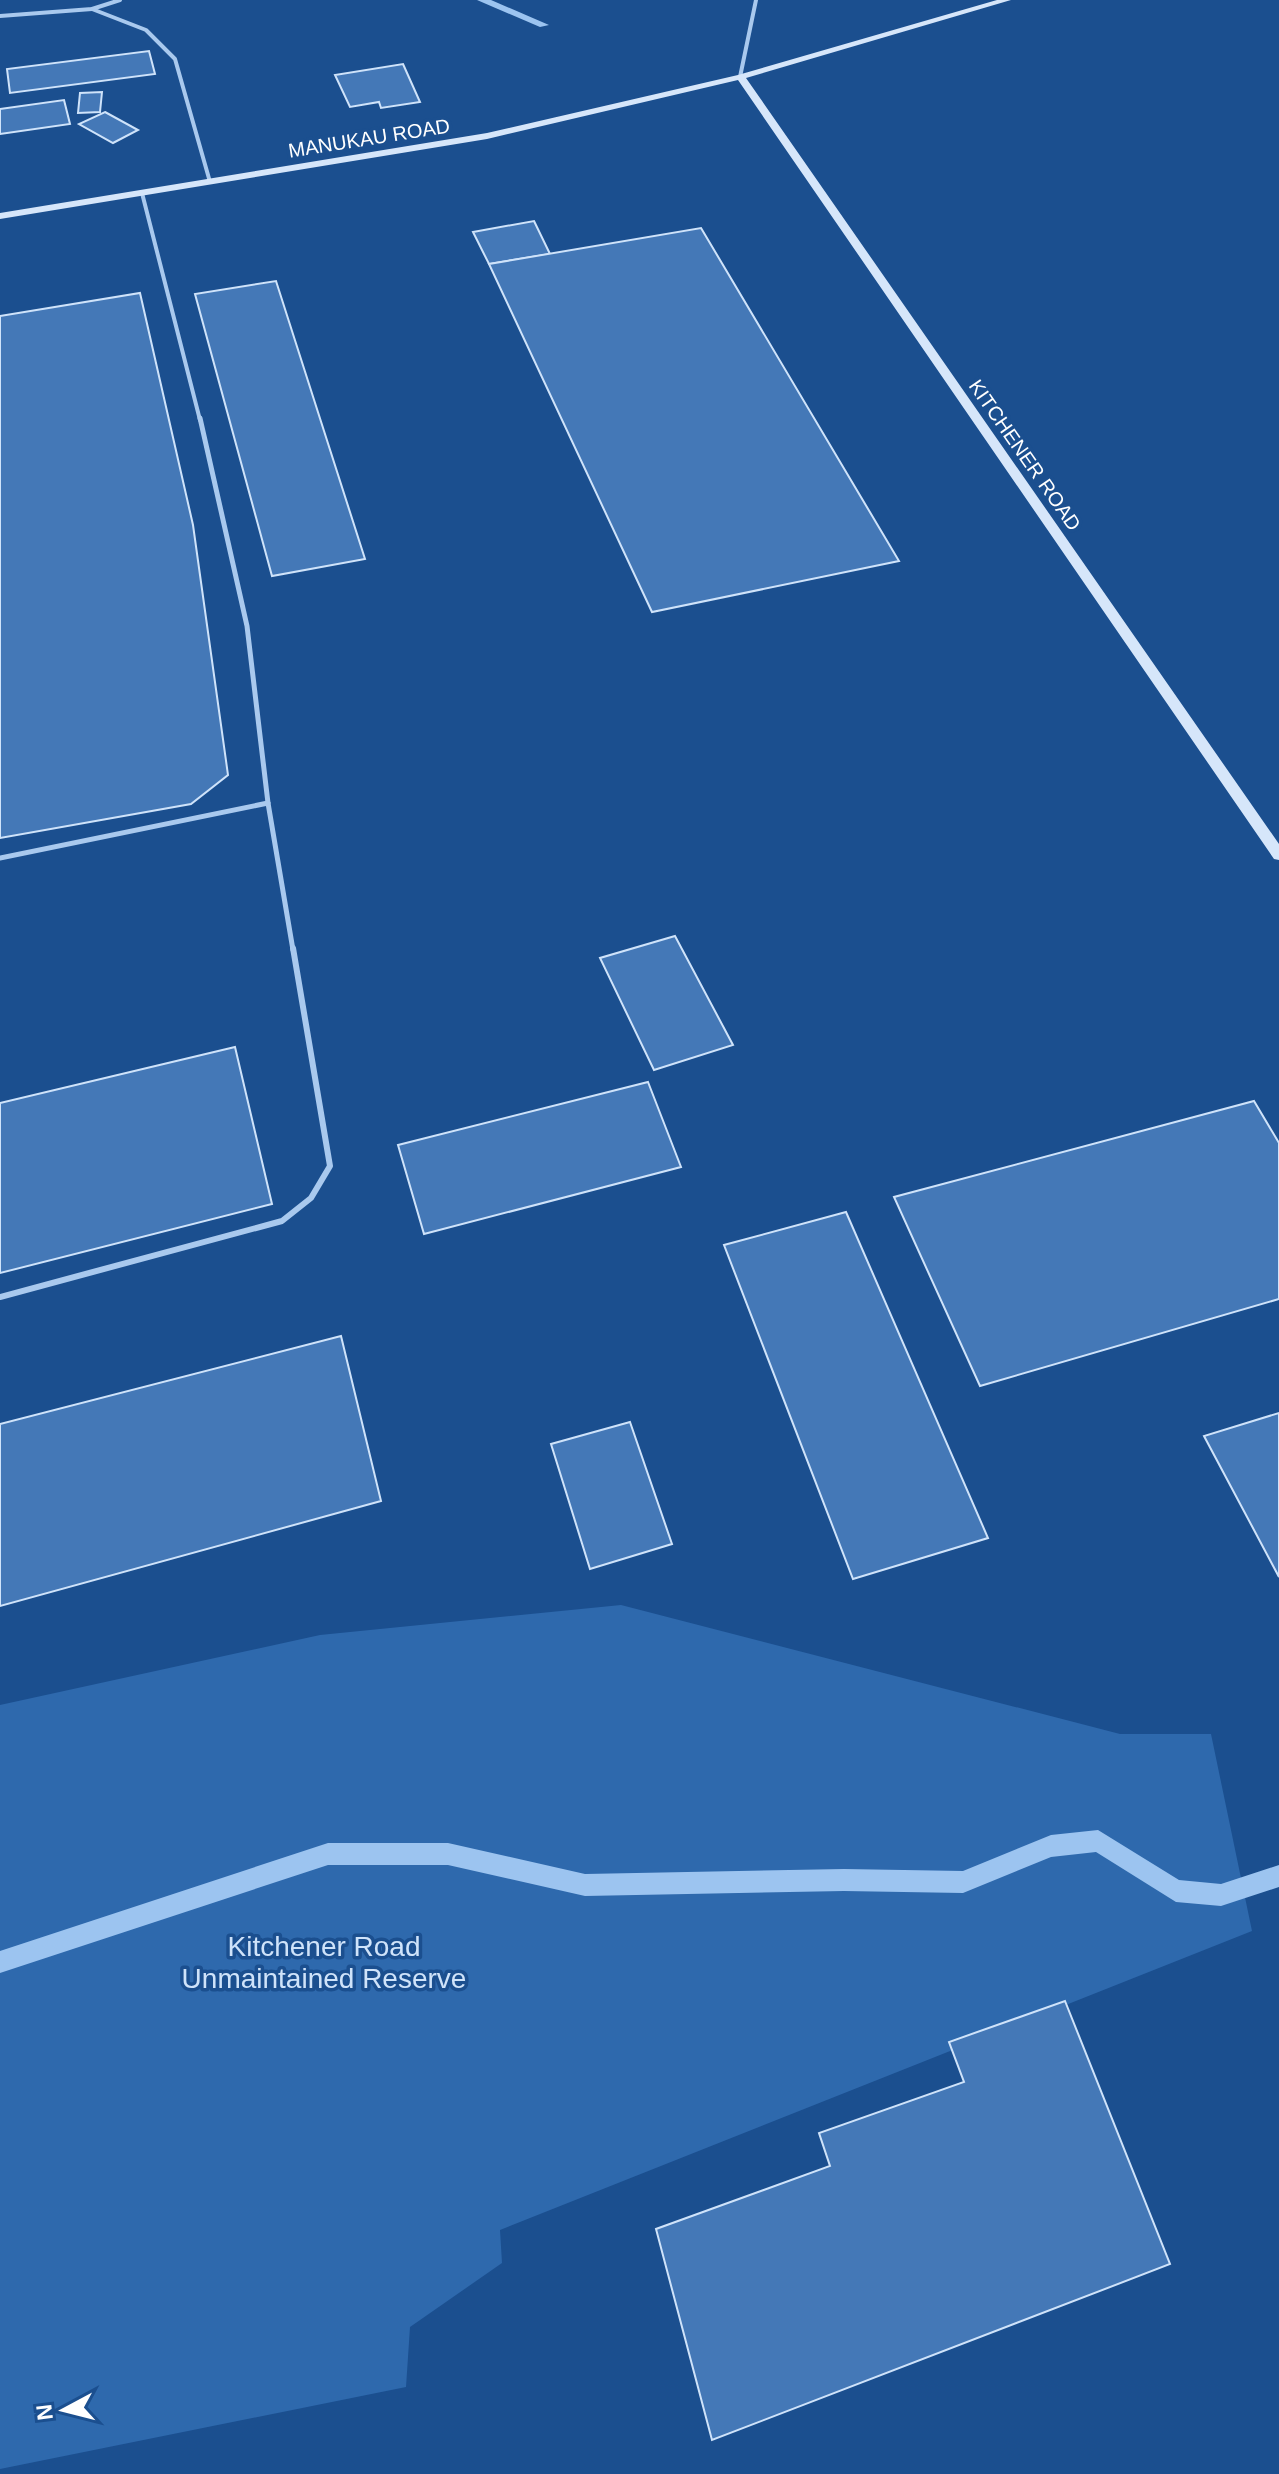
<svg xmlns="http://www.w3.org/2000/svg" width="1279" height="2474" font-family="Arial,sans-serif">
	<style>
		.green { fill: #2e69ad }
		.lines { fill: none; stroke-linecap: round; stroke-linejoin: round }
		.stream { fill: #9cc4f0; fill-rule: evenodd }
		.building { fill: #4478b7; stroke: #cfe3fa; stroke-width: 2 }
		.lane-far2 { stroke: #a9c9ee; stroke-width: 4 }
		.lane-far1 { stroke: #a9c9ee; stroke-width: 5 }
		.lane { stroke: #a9c9ee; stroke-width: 6 }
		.secondary { fill: #d6e6fa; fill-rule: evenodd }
		.labels { text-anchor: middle; stroke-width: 7; stroke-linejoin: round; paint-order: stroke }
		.far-street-label { font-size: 20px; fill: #fff; stroke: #1b4f8f }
		.near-park-label { font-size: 28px; fill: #cfe3fa; stroke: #1b4f8f }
	</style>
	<rect width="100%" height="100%" fill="#1b4f8f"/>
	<polygon class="green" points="621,1605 1120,1734 1211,1734 1252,1931 500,2230 502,2263 410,2327 406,2387 0,2469 0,1705 320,1635"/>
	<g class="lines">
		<g class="stream">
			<polygon points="477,0 491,0 549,25 540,27"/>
			<polygon points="1098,1830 1179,1880 1221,1884 1279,1865 1279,1887 1221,1906 1176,1902 1096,1852 1051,1857 963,1893 844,1891 585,1896 448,1865 328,1865 0,1973 0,1951 328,1843 448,1843 585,1874 844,1869 963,1871 1051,1835"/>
		</g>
	</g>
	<g class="building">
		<polygon points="149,51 155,74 10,93 7,69"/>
		<polygon points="403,64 420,102 381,108 379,102 350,107 335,75"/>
		<polygon points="102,92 100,112 78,113 80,93"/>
		<polygon points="64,100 70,124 0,134 0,109"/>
		<polygon points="105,112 138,130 113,143 79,124"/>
		<polygon points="534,221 550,254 489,264 473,232"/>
		<polygon points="701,228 899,561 652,612 489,264"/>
		<polygon points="276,281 365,559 272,576 195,294"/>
		<polygon points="140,293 193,525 228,775 191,804 0,838 0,316"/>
		<polygon points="675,936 733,1045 654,1070 600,958"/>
		<polygon points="235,1047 272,1204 0,1273 0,1103"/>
		<polygon points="648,1082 681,1167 424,1234 398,1145"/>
		<polygon points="1254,1101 1279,1143 1279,1299 980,1386 894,1197"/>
		<polygon points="846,1212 988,1538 853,1579 724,1245"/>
		<polygon points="341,1336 381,1501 0,1606 0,1424"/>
		<polygon points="1279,1413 1279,1577 1204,1436"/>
		<polygon points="630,1422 672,1544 590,1569 551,1444"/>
		<polygon points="1065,2001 1170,2264 712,2440 656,2229 830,2166 819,2133 964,2082 949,2042"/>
	</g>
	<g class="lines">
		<g class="lane-far2">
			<polyline points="92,9 146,30 175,59 210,182"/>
			<polyline points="0,16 92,9 120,0"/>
			<polyline points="740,77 756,0"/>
			<polyline points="142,193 200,420"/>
		</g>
		<g class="lane-far1">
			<polyline points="200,418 247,626 268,803 293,950"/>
			<polyline points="0,858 268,803"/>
		</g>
		<polyline class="lane" points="0,1297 282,1221 311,1198 330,1166 293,948"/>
		<polygon class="secondary" points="997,0 1011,0 746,78 1279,844 1279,860 1274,859 738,80 487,139 0,219 0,213 487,133 738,75"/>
	</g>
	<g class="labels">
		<g class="far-street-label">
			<text transform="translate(369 138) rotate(-9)" y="7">MANUKAU ROAD</text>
			<text transform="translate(1025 455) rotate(55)" y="7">KITCHENER ROAD</text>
		</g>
		<g class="near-park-label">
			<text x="324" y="1956">Kitchener Road<tspan x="324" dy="32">Unmaintained Reserve</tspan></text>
		</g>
	</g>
	<g transform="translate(64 2410) rotate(263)" stroke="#1b4f8f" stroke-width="6" paint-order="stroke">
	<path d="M0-6L14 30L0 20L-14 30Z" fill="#ffffff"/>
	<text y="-12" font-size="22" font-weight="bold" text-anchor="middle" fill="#ffffff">N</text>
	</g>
</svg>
